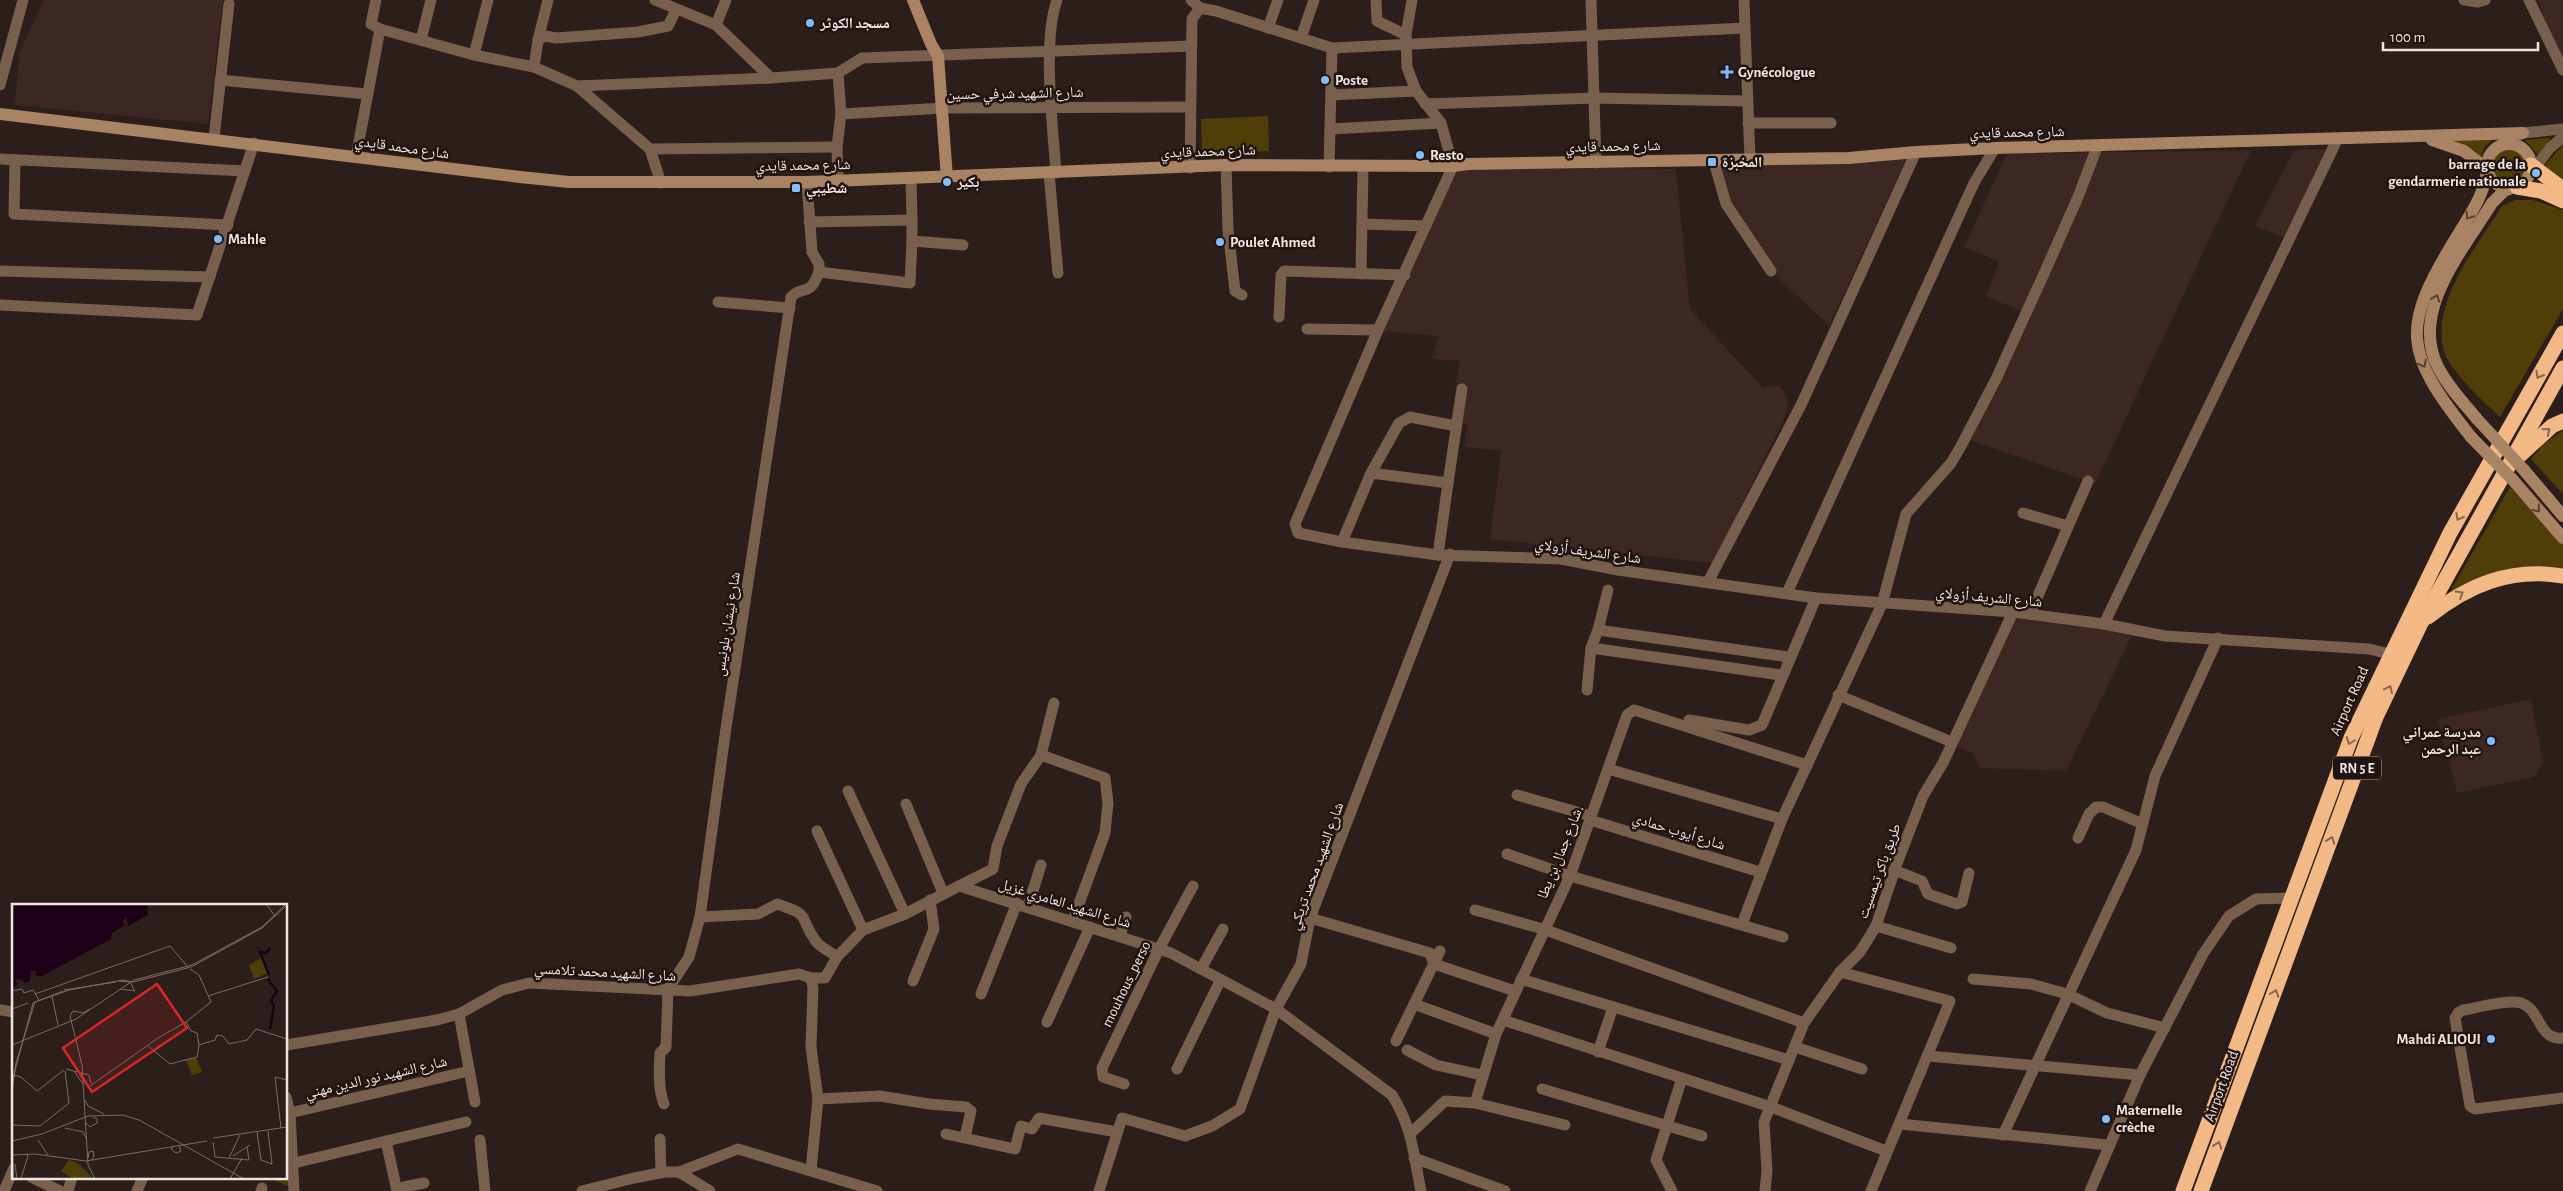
<svg xmlns="http://www.w3.org/2000/svg" width="2563" height="1191" font-family="'Alegreya Sans','Noto Naskh Arabic',sans-serif">
	<style>
		.built { fill: #3c2723 }
		.green { fill: #4f3e08 }
		.lines { fill: none; stroke-linecap: round; stroke-linejoin: round }
		.street { stroke: #78604d; stroke-width: 11 }
		.secondary { stroke: #a98464; stroke-width: 12 }
		.highway { stroke: #f2b886; stroke-width: 15 }
		.secondary-bridge { stroke: #a98464; stroke-width: 12 }
		.oneway { stroke: #584132 }
		.oneway2 { stroke: #8a664c }
		.poi-dot { fill: #81bdfa; stroke: #221411; stroke-width: 2 }
		.labels { text-anchor: middle; stroke-width: 5; stroke-linejoin: round; paint-order: stroke }
		.shield { fill: #221411; stroke: #b2a6a3; stroke-width: 1 }
		.shield-label { font-size: 14px; font-weight: bold; fill: #efe5e2 }
		.poi-label { font-size: 15px; font-weight: bold; fill: #efe5e2; stroke: #221411; text-anchor: start }
		.street-label { font-size: 15px; fill: #efe5e2; stroke: #221411 }
		.inset-river { fill: none; stroke: #1c0017; stroke-width: 2.5 }
		.inset-road { fill: none; stroke: #7a6e6a; stroke-width: 1 }
		.view { fill: #d62828; fill-opacity: 0.15; stroke: #d62828; stroke-width: 2.5 }
		.inset-edge { fill: none; stroke: #efe5e2; stroke-width: 2.5 }
	</style>
	<rect width="100%" height="100%" fill="#2c1e1a"/>
	<g class="built">
		<polygon points="44,0 223,0 208,124 15,105 19,54"/>
		<polygon points="2538,0 2563,0 2563,75"/>
		<polygon points="2332,149 2288,239 2255,226 2294,150"/>
		<polygon points="2251,150 2095,484 1967,439 2028,313 1986,297 1999,261 1964,247 2007,154"/>
		<polygon points="1908,155 1829,326 1754,255 1710,158"/>
		<polygon points="1454,166 1676,169 1690,309 1763,388 1780,385 1788,400 1785,417 1713,563 1490,539 1501,451 1464,447 1467,424 1450,423 1460,361 1431,359 1439,336 1380,331"/>
		<polygon points="2020,610 2138,623 2066,771 1979,768 1973,753 1955,746"/>
		<polygon points="2531,699 2543,763 2534,777 2457,793 2438,719"/>
	</g>
	<g class="green">
		<polygon points="1268,116 1269,151 1202,154 1201,119"/>
		<polygon points="2551,138 2538,155 2525,140"/>
		<polygon points="2452,140 2492,140 2484,148 2481,158 2475,151"/>
		<polygon points="2563,145 2563,180 2544,166"/>
		<circle cx="2509" cy="167" r="17"/>
		<path d="M 2515,200 L 2533,200 L 2563,210 L 2563,309 L 2500,417 C 2483,401 2447,369 2443,347 C 2433,298 2478,245 2502,206 Z"/>
		<polygon points="2563,430 2563,494 2531,459 2543,445"/>
		<path d="M 2510,487 L 2563,544 L 2563,569 C 2522,563 2486,573 2450,592 Z"/>
		<polygon points="286,1162 289,1186 265,1177 286,1177"/>
	</g>
	<g class="lines">
		<g class="street">
			<polyline points="376,0 371,24 380,29 474,55 534,67 538,40 548,0"/>
			<polyline points="655,0 716,25 726,0"/>
			<polyline points="1191,0 1200,8"/>
			<polyline points="1376,0 1377,21 1406,35"/>
			<polyline points="1412,0 1406,35 1407,67 1416,91 1441,123 1453,166 1378,330 1295,524 1298,533 1342,542 1438,555 1561,559 1618,570 1816,598 2013,612 2104,624 2165,636 2369,649 2390,654"/>
			<polyline points="1591,0 1596,163"/>
			<polyline points="1744,0 1750,159"/>
			<polyline points="2464,0 2478,2 2485,0"/>
			<polyline points="2529,0 2563,70"/>
			<polyline points="716,25 771,78 838,73 841,114 837,147 838,181"/>
			<polyline points="1268,28 1278,0"/>
			<polyline points="1301,38 1314,0"/>
			<polyline points="421,40 431,0"/>
			<polyline points="538,40 545,36 556,38 638,32 668,26 676,10"/>
			<polyline points="1332,48 1745,28"/>
			<polyline points="474,55 488,0"/>
			<polyline points="534,67 577,86 650,149 661,183"/>
			<polyline points="838,73 862,58 1191,46"/>
			<polyline points="220,80 367,94"/>
			<polyline points="0,85 23,0"/>
			<polyline points="577,86 771,78"/>
			<polyline points="1331,95 1416,91"/>
			<polyline points="1425,104 1594,98 1747,101"/>
			<polyline points="841,114 944,108 1190,107"/>
			<polyline points="1748,123 1831,123"/>
			<polyline points="1330,129 1441,123"/>
			<polyline points="214,138 229,4"/>
			<polyline points="2497,147 2523,133 2563,129"/>
			<polyline points="650,149 837,147"/>
			<polyline points="356,157 380,29"/>
			<polyline points="0,159 245,171"/>
			<polyline points="15,160 14,214 228,225"/>
			<polyline points="1714,162 1726,204 1771,271"/>
			<polyline points="1226,165 1228,230 1235,291 1242,295"/>
			<polyline points="1190,168 1192,19 1200,8 1216,11 1332,48 1329,167"/>
			<polyline points="1049,173 1058,273"/>
			<path d="M 1056,173 C 1053,126 1042,42 1057,0"/>
			<polyline points="2530,174 2550,148 2563,137"/>
			<polyline points="807,182 812,252 819,264 819,272 910,283 912,241"/>
			<polyline points="912,220 912,241 963,245"/>
			<polyline points="809,222 912,220 911,178"/>
			<polyline points="1362,224 1426,226"/>
			<polyline points="0,271 210,277"/>
			<polyline points="1361,274 1363,167"/>
			<polyline points="718,302 790,308"/>
			<polyline points="0,305 197,315 254,143"/>
			<polyline points="1279,317 1281,275 1284,271 1405,275"/>
			<polyline points="1307,329 1378,330"/>
			<polyline points="1371,473 1399,423 1410,417 1456,426"/>
			<polyline points="2023,513 2068,526"/>
			<polyline points="1342,542 1371,473 1448,483 1462,389"/>
			<polyline points="1438,555 1448,483"/>
			<polyline points="1708,582 1801,405 1916,152"/>
			<polyline points="1787,593 1974,183 1995,148"/>
			<polyline points="2030,614 2088,481"/>
			<polyline points="2104,624 2337,140"/>
			<polyline points="1598,630 1789,657"/>
			<polyline points="1591,648 1781,675"/>
			<polyline points="1587,690 1591,648 1598,630 1608,590"/>
			<polyline points="1838,695 1952,742"/>
			<polyline points="1689,720 1749,730 1762,725 1816,598"/>
			<polyline points="1041,755 1105,778 1108,803 1105,833 1073,920"/>
			<polyline points="1608,769 1782,819"/>
			<polyline points="848,791 905,914"/>
			<polyline points="1517,795 1591,816"/>
			<polyline points="906,804 943,893"/>
			<polyline points="1590,820 1760,872"/>
			<polyline points="817,831 863,930"/>
			<polyline points="2078,838 2089,814 2096,807 2103,807 2143,824"/>
			<polyline points="1507,854 1570,876 1783,937"/>
			<polyline points="1894,870 1922,881 1928,894 1957,904 1962,902 1969,873"/>
			<polyline points="959,886 993,869 997,846 1021,784 1041,755 1054,703"/>
			<polyline points="1028,906 1041,865"/>
			<polyline points="1475,910 1543,929 1804,1023"/>
			<path d="M 700,917 L 758,914 L 777,904 C 813,916 797,914 815,940 C 819,947 831,952 837,957"/>
			<polyline points="1310,918 1430,953 1434,964 1515,991"/>
			<polyline points="1742,924 1782,819 1882,604 1906,514 1951,463 1961,446 1996,379 2047,267 2078,197 2097,147"/>
			<polyline points="1876,926 1951,948"/>
			<polyline points="1120,936 1126,917"/>
			<polyline points="1201,969 1223,929"/>
			<polyline points="1840,972 1950,1001 1871,1191"/>
			<polyline points="1521,979 1789,1060"/>
			<polyline points="1973,979 2031,984 2067,994 2107,1013 2165,1028"/>
			<polyline points="913,981 934,929 930,900"/>
			<polyline points="981,994 1017,903"/>
			<polyline points="1414,1004 1496,1034"/>
			<polyline points="0,1010 14,1012"/>
			<polyline points="459,1014 475,1102"/>
			<polyline points="1503,1020 1771,1107 1886,1151"/>
			<polyline points="1047,1022 1090,927"/>
			<path d="M 2563,1038 C 2538,1041 2541,1009 2521,1003 C 2509,999 2476,1008 2463,1010 L 2458,1013 L 2455,1018 L 2470,1106 L 2475,1109 L 2563,1098"/>
			<polyline points="1396,1041 1440,951"/>
			<polyline points="286,1045 437,1020 459,1014 502,990 529,983 690,991 799,974 811,978"/>
			<polyline points="1795,1047 1862,1069"/>
			<polyline points="1407,1050 1436,1065 1482,1075"/>
			<polyline points="1598,1052 1613,1007"/>
			<polyline points="1928,1056 2140,1075"/>
			<polyline points="1177,1069 1220,981"/>
			<polyline points="1124,1084 1103,1077 1102,1068 1159,949 1193,886"/>
			<polyline points="1542,1089 1702,1136"/>
			<polyline points="286,1097 290,1113 294,1191"/>
			<polyline points="818,1099 880,1096 929,1104 966,1107 971,1111 965,1137"/>
			<polyline points="1475,1103 1565,1125"/>
			<path d="M 664,1104 C 658,1090 659,1069 660,1053 L 666,1047 L 668,989 L 689,957 L 700,917 L 725,735 L 791,297 C 803,284 809,299 819,272"/>
			<polyline points="290,1113 469,1071"/>
			<polyline points="1900,1124 2108,1145"/>
			<polyline points="1411,1133 1445,1101 1475,1103 1496,1034 1570,876 1627,715 1634,710 1807,765"/>
			<polyline points="946,1134 1015,1149 1021,1126 1032,1129 1039,1118 1117,1132"/>
			<polyline points="2003,1135 2136,850 2155,776 2218,638"/>
			<polyline points="660,1139 661,1172"/>
			<polyline points="480,1140 485,1191"/>
			<polyline points="386,1141 397,1191"/>
			<polyline points="1414,1158 1505,1191"/>
			<polyline points="294,1163 466,1122"/>
			<path d="M 811,1170 L 818,1099 L 811,1047 L 813,988 L 811,978 L 825,978 L 837,957 L 863,930 L 905,914 L 959,886 L 1171,953 L 1276,1009 L 1392,1095 C 1413,1129 1413,1153 1421,1191"/>
			<polyline points="679,1172 710,1191"/>
			<polyline points="31,1177 60,1191"/>
			<polyline points="4,1191 14,1168"/>
			<polyline points="68,1191 72,1177"/>
			<polyline points="137,1191 143,1177"/>
			<polyline points="261,1191 262,1188"/>
			<polyline points="399,1191 404,1187 424,1183"/>
			<polyline points="582,1191 634,1178 665,1172 679,1172 738,1149 877,1191"/>
			<polyline points="1099,1191 1122,1118 1185,1136 1212,1126 1240,1109 1276,1009 1301,964 1310,918 1450,554"/>
			<polyline points="1672,1191 1656,1160 1682,1078"/>
			<polyline points="1765,1191 1767,1171 1764,1122 1804,1023 1840,972 1860,952 1876,926 1896,866 1923,796 1943,763 2013,612"/>
			<polyline points="2090,1191 2140,1075 2203,954 2229,916 2256,899 2291,898"/>
		</g>
		<g class="secondary">
			<polyline points="913,0 931,44 938,56 947,178"/>
			<polyline points="0,114 520,177 569,182 807,182 1226,165 1453,166 1468,164 1849,158 1916,152 1995,148 2523,133"/>
			<polyline points="2432,140 2464,151 2487,169"/>
			<circle cx="2509" cy="166" r="22"/>
			<path d="M 2477,419 C 2463,402 2448,387 2438,367 C 2409,311 2464,249 2492,203 L 2504,191 L 2512,188"/>
			<path d="M 2471,437 C 2402,350 2400,328 2459,233 C 2471,213 2484,195 2487,171"/>
			<polyline points="2524,470 2563,516"/>
			<polyline points="2512,479 2563,538"/>
		</g>
		<g class="highway">
			<polyline points="2531,165 2563,189"/>
			<polyline points="2517,187 2541,191 2563,201"/>
			<polyline points="2517,458 2552,426 2563,421"/>
			<path d="M 2428,617 C 2468,585 2511,567 2563,576"/>
			<polyline points="2183,1191 2351,738 2450,533 2563,333"/>
			<polyline points="2201,1191 2376,717 2421,623 2563,368"/>
		</g>
		<g class="secondary-bridge">
			<polyline points="2477,419 2524,470"/>
			<polyline points="2471,437 2512,479"/>
		</g>
	</g>
	<defs><path id="oneway-chevron" d="M-2-3.5L2.5 0L-2 3.5" fill="none" stroke-width="1.6" stroke-linecap="round" stroke-linejoin="round" transform="scale(1.25)"/></defs>
	<g class="oneway">
		<use href="#oneway-chevron" transform="translate(2469 216) rotate(122)"/>
		<use href="#oneway-chevron" transform="translate(2436 298) rotate(-70)"/>
		<use href="#oneway-chevron" transform="translate(2423 364) rotate(64)"/>
		<use href="#oneway-chevron" transform="translate(2537 509) rotate(49)"/>
	</g>
	<g class="oneway2">
		<use href="#oneway-chevron" transform="translate(2539 375) rotate(120)"/>
		<use href="#oneway-chevron" transform="translate(2547 431) rotate(-39)"/>
		<use href="#oneway-chevron" transform="translate(2459 517) rotate(119)"/>
		<use href="#oneway-chevron" transform="translate(2460 594) rotate(-31)"/>
		<use href="#oneway-chevron" transform="translate(2389 689) rotate(-65)"/>
		<use href="#oneway-chevron" transform="translate(2350 741) rotate(111)"/>
		<use href="#oneway-chevron" transform="translate(2331 840) rotate(-70)"/>
		<use href="#oneway-chevron" transform="translate(2275 993) rotate(-70)"/>
		<use href="#oneway-chevron" transform="translate(2218 1145) rotate(-70)"/>
	</g>
	<g class="poi-dot">
		<circle cx="810" cy="23" r="5"/>
		<path d="M1724.5 64.5h5v5h5v5h-5v5h-5v-5h-5v-5h5z"/>
		<circle cx="1325" cy="80" r="5"/>
		<circle cx="1420" cy="155" r="5"/>
		<rect x="1707" y="157" width="10" height="10" rx="2.5"/>
		<circle cx="2536" cy="173" r="5"/>
		<circle cx="947" cy="182" r="5"/>
		<rect x="791" y="183" width="10" height="10" rx="2.5"/>
		<circle cx="218" cy="239" r="5"/>
		<circle cx="1220" cy="242" r="5"/>
		<circle cx="2491" cy="741" r="5"/>
		<circle cx="2491" cy="1039" r="5"/>
		<circle cx="2106" cy="1119" r="5"/>
	</g>
	<g class="labels">
		<rect class="shield" x="2333" y="756.5" width="48" height="23" rx="4"/>
		<g class="shield-label">
			<text x="2357" y="773">RN 5 E</text>
		</g>
		<g class="poi-label">
			<text x="820" y="28">مسجد الكوثر</text>
			<text x="1738" y="77">Gynécologue</text>
			<text x="1335" y="85">Poste</text>
			<text x="1430" y="160">Resto</text>
			<text x="1722" y="167">المخبزة</text>
			<text x="2526" y="169" text-anchor="end">barrage de la<tspan x="2526" dy="17">gendarmerie nationale</tspan></text>
			<text x="957" y="187">بكير</text>
			<text x="806" y="193">شطيبي</text>
			<text x="228" y="244">Mahle</text>
			<text x="1230" y="247">Poulet Ahmed</text>
			<text x="2481" y="737" text-anchor="end">مدرسة عمراني<tspan x="2481" dy="17">عبد الرحمن</tspan></text>
			<text x="2481" y="1044" text-anchor="end">Mahdi ALIOUI</text>
			<text x="2116" y="1115">Maternelle<tspan x="2116" dy="17">crèche</tspan></text>
		</g>
		<g class="street-label">
			<text transform="translate(1015 93) rotate(-1)" y="5">شارع الشهيد شرفي حسين</text>
			<text transform="translate(2017 132) rotate(-1)" y="5">شارع محمد قايدي</text>
			<text transform="translate(1613 146) rotate(-1)" y="5">شارع محمد قايدي</text>
			<text transform="translate(402 147) rotate(8)" y="5">شارع محمد قايدي</text>
			<text transform="translate(1208 151) rotate(-2)" y="5">شارع محمد قايدي</text>
			<text transform="translate(803 165) rotate(-1)" y="5">شارع محمد قايدي</text>
			<text transform="translate(1588 551) rotate(8)" y="5">شارع الشريف أزولاي</text>
			<text transform="translate(1989 597) rotate(5)" y="5">شارع الشريف أزولاي</text>
			<text transform="translate(727 624) rotate(-81)" y="5">شارع نيشان بلونيس</text>
			<text transform="translate(2349 701) rotate(-66)" y="5">Airport Road</text>
			<text transform="translate(1679 831) rotate(17)" y="5">شارع أيوب حمادي</text>
			<text transform="translate(1560 852) rotate(-68)" y="5">شارع جمال بن يطا.</text>
			<text transform="translate(1316 866) rotate(-70)" y="5">شارع الشهيد محمد تريكي</text>
			<text transform="translate(1879 871) rotate(-70)" y="5">طريق باكر تيمسيت</text>
			<text transform="translate(1065 903) rotate(17)" y="5">شارع الشهيد العامري غزيل</text>
			<text transform="translate(605 972) rotate(3)" y="5">شارع الشهيد محمد تلامسي</text>
			<text transform="translate(1126 984) rotate(-64)" y="5">mouhous_perso</text>
			<text transform="translate(376 1077) rotate(-13)" y="5">شارع الشهيد نور الدين مهني</text>
			<text transform="translate(2221 1086) rotate(-70)" y="5">Airport Road</text>
		</g>
	</g>
	<g transform="translate(12 904)">
		<rect width="275" height="275" fill="#2c1e1a"/>
		<path d="M 249,54 L 256,69 L 242,75 L 237,61 ZM 184,153 L 190,168 L 180,171 L 174,156 ZM 57,256 L 67,260 L 82,275 L 61,275 L 49,267 Z" fill="#4f3e08"/>
		<path d="M 0,0 L 135,0 L 136,11 L 116,22 L 114,13 L 111,17 L 113,21 L 100,29 L 99,35 L 28,73 L 23,71 L 24,67 L 16,68 L 19,69 L 18,77 L 12,79 L 11,75 L 2,76 L 6,80 L 0,85 Z" fill="#1c0017"/>
		<path class="inset-river" d="M 0,20 L 34,15 L 60,0M 257,71 L 248,48 L 254,49 L 258,44M 256,75 L 265,87 L 259,96 L 262,102 L 258,125"/>
		<path class="inset-road" d="M 254,0 L 263,12M 122,76 L 180,61 L 250,23 L 274,0M 106,77 L 118,78 L 123,87M 108,85 L 123,87M 52,86 L 104,78M 0,87 L 10,85 L 12,89 L 21,86 L 27,96M 23,90 L 158,42 L 175,62M 40,92 L 46,121M 196,92 L 256,73M 0,105 L 16,99M 78,105 L 71,109 L 61,107 L 58,112 L 70,161 L 76,261 L 83,275M 174,118 L 179,127 L 185,129 L 187,141 L 203,136 L 205,131 L 211,132 L 217,140 L 235,136 L 244,125 L 275,135M 0,141 L 64,115 L 122,76M 135,141 L 158,160 L 185,153 L 187,141M 54,165 L 77,171 L 79,179M 62,167 L 71,180M 2,171 L 9,173 L 25,187M 1,174 L 21,99 L 51,87M 78,182 L 146,134 L 174,118 L 199,98 L 187,71 L 178,65M 0,187 L 4,159 L 23,98 L 57,86 L 111,76 L 121,78 L 179,63 L 250,24 L 275,1M 25,187 L 52,166M 73,196 L 76,202 L 92,210M 74,219 L 78,223 L 85,219 L 85,215 L 81,213M 0,221 L 28,222 L 57,199 L 53,167M 53,224 L 71,228 L 74,234M 269,224 L 263,173 L 275,176M 256,227 L 260,260M 245,228 L 249,256 L 260,260M 201,234 L 275,223M 26,236 L 36,251M 0,237 L 30,230 L 76,212 L 111,211 L 127,216 L 232,275M 201,238 L 203,253 L 237,256 L 235,243M 162,242 L 159,245 L 164,249 L 169,247 L 167,242M 0,244 L 2,275M 0,251 L 23,250 L 74,257 L 195,237M 221,252 L 238,241M 76,254 L 77,248 L 81,247 L 82,253 L 79,256M 217,254 L 228,231M 3,260 L 5,275M 9,275 L 16,252 L 14,250M 218,275 L 230,254"/>
		<path class="view" d="M 145,80 L 175,124 L 80,188 L 51,144 Z"/>
		<rect width="275" height="275" class="inset-edge"/>
	</g>
	<path d="M2383 42v8h155v-8" fill="none" stroke="#efe5e2" stroke-width="2.5"/>
	<text x="2390" y="42" font-size="15" fill="#efe5e2" stroke="#221411" stroke-width="4" paint-order="stroke">100 m</text>
</svg>
